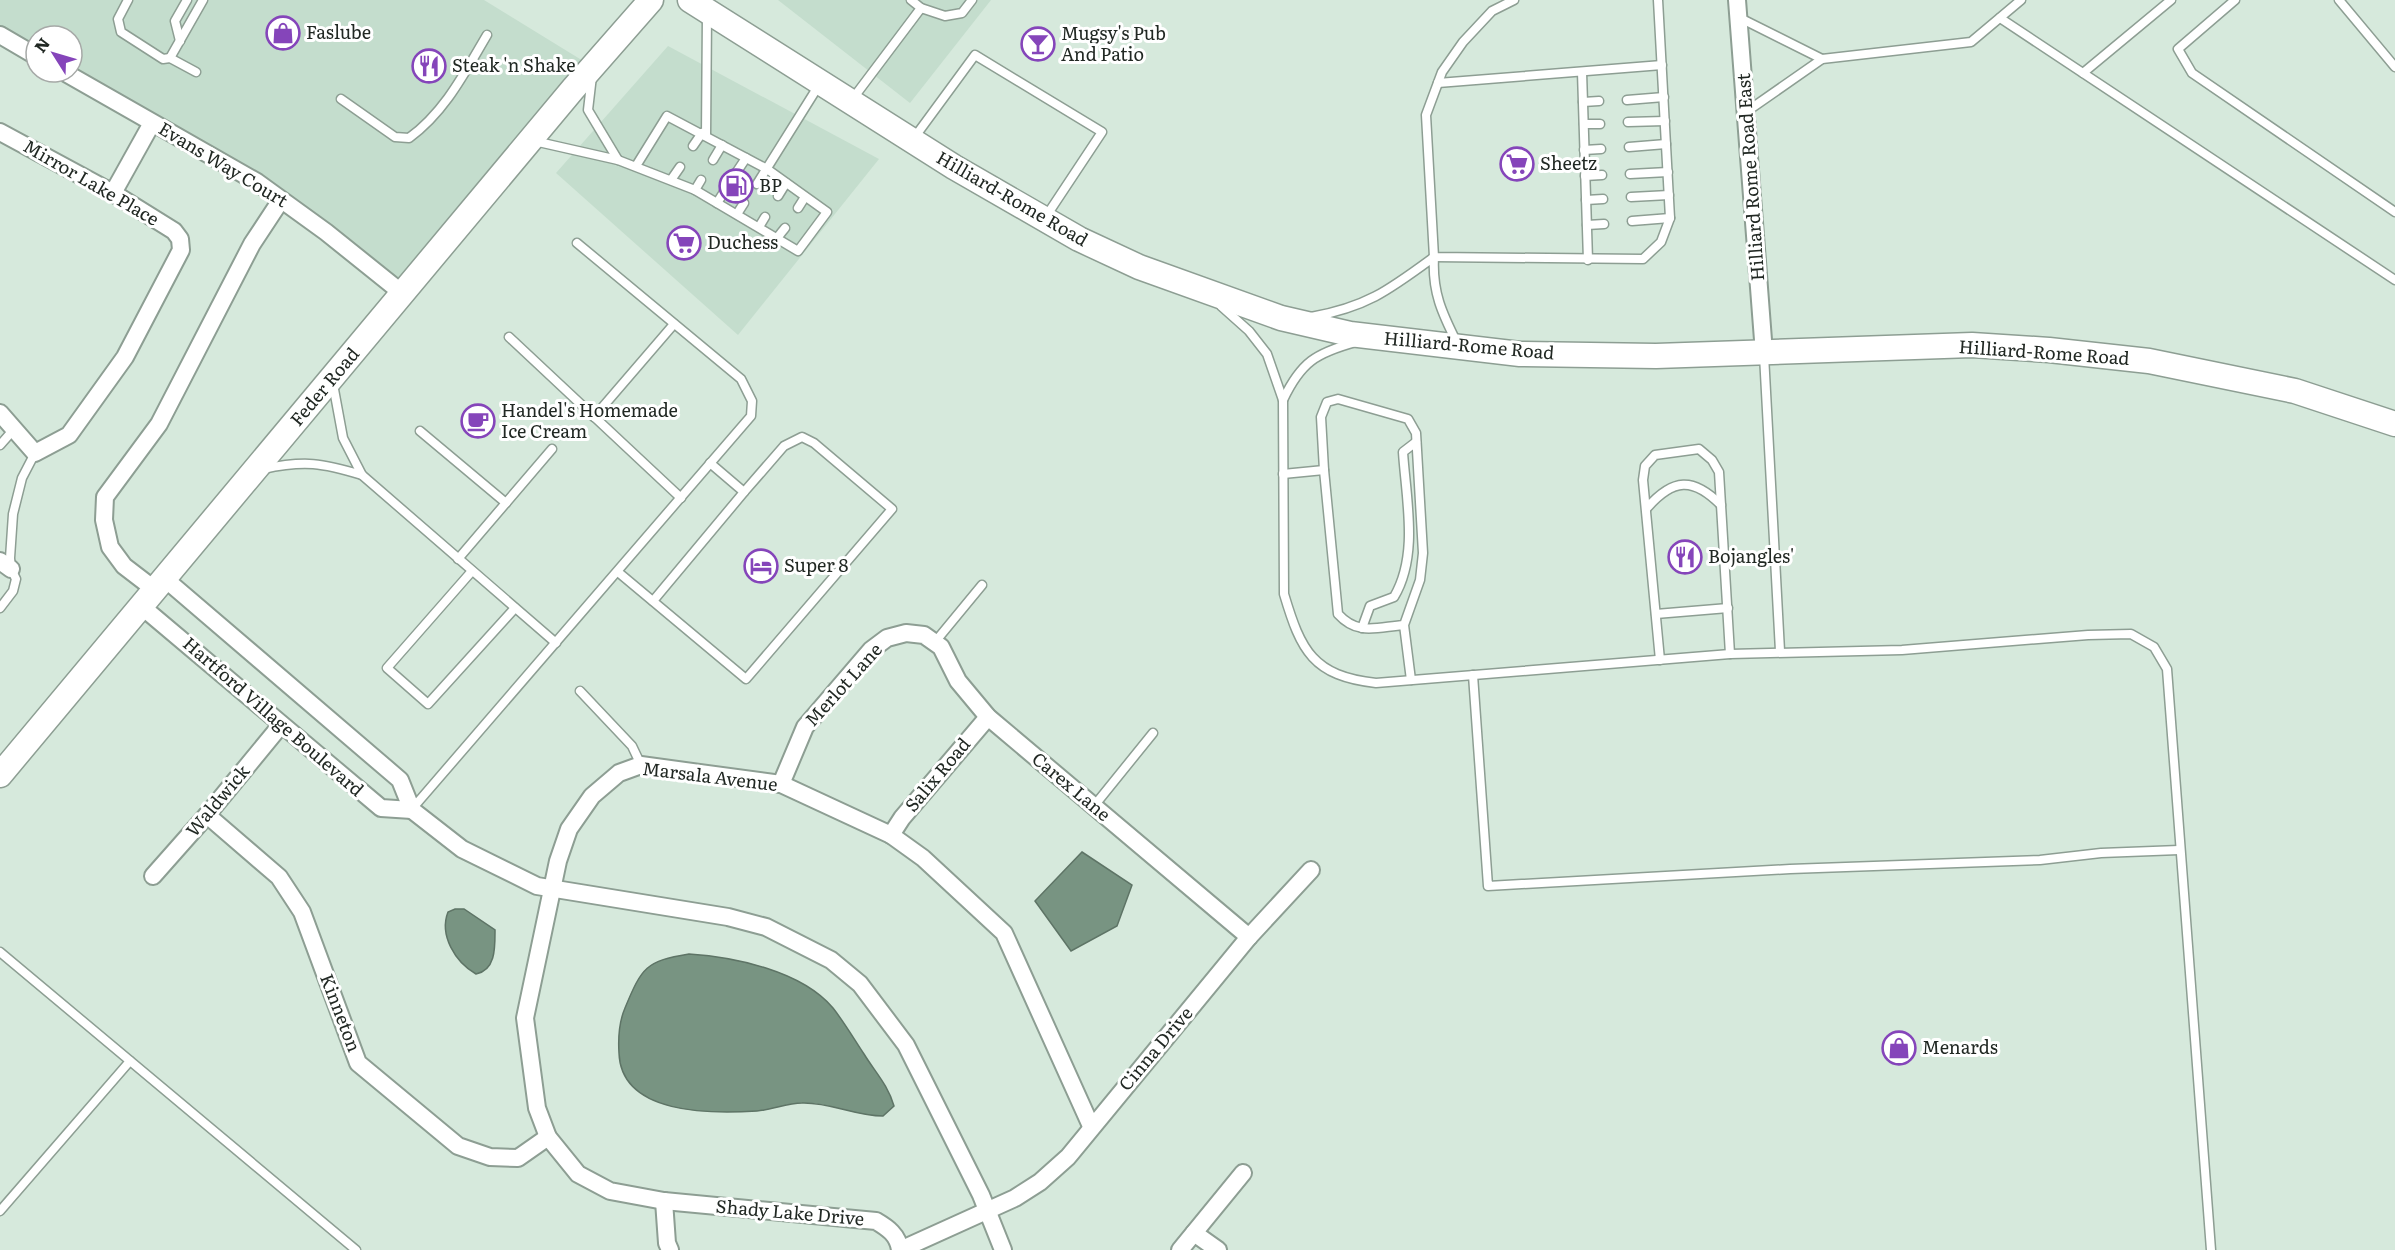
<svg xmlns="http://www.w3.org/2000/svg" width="2395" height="1250" font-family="Literata,serif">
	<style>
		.built { fill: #c4ddcd }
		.water { fill: #789482; stroke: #5e7466; stroke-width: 1.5 }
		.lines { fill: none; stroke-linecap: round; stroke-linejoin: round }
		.lane-casing { stroke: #8d9e93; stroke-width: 11 }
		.street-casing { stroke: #8d9e93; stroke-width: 20 }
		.secondary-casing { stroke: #8d9e93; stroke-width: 27 }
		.lane { stroke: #fff; stroke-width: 8 }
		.street { stroke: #fff; stroke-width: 16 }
		.secondary { stroke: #fff; stroke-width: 24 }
		.labels { text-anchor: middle; stroke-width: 6; stroke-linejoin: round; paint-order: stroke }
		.poi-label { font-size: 18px; fill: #212823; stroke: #fff; text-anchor: start }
		.street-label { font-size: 18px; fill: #212823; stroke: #fff }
	</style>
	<rect width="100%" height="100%" fill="#d6e9dc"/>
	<g class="built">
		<polygon points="0,0 484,0 593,67 402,293 326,232 72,72 72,36 36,36 36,56 0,35"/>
		<polygon points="778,0 991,0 910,103"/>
		<polygon points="668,46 879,159 738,335 556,173"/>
	</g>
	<g class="water">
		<polygon points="1082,852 1132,885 1117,926 1071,951 1035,901"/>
		<path d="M 455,909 L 464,909 L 495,930 C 495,947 496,970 476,974 C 455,962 439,935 448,912 Z"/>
		<path d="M 689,954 C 735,957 802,971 833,1008 C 844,1022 854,1039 864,1054 C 875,1072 888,1085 894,1106 L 883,1116 C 855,1116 830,1102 802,1103 C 787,1103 772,1110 757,1111 C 711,1114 621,1115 619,1053 C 618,1037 619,1022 625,1008 C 642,967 646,961 689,954 Z"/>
	</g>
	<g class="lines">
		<defs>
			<g id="lane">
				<polyline points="128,0 118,19 121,32 163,59 170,58 196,72"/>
				<polyline points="1514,0 1492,11 1463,42 1442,72 1426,115 1434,257 1643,259 1661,242 1670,218 1658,0"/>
				<polyline points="2235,0 2178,49 2192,73 2395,212"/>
				<polyline points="2339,0 2395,67"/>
				<polyline points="921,8 945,16 962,13 972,0"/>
				<polyline points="1738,17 1822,59"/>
				<polyline points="2000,18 2395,280"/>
				<polyline points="180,41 175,21 187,0"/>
				<polyline points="170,58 203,0"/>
				<polyline points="1582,72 1588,260"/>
				<polyline points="2083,73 2171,0"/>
				<polyline points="592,76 588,110 618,160"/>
				<polyline points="1438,83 1662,65"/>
				<path d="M 341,99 L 395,137 L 409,138 C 445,112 465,72 487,35"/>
				<polyline points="1627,100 1664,97"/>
				<polyline points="851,101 921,8 911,0"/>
				<polyline points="1583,102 1599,101"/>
				<polyline points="1746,112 1822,59 1971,42 2021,0"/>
				<polyline points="1628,122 1665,121"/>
				<polyline points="1584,124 1600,124"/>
				<polyline points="706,136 707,14"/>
				<polyline points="914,138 975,55 1102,132 1045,218"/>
				<polyline points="534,141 618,160 695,190 798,251 827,212 767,169 667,116 636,166"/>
				<polyline points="693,146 702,133"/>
				<polyline points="1629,147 1666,144"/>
				<polyline points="1584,150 1601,149"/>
				<polyline points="713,160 722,145"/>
				<polyline points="736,173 746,158"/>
				<polyline points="1630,174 1668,172"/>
				<polyline points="1585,176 1602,175"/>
				<polyline points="671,180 680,167"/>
				<polyline points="757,184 819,85"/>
				<polyline points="695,190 701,180"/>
				<polyline points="778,196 786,183"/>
				<polyline points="1631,197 1669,195"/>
				<polyline points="1586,200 1603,199"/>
				<polyline points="717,203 724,192"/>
				<polyline points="798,208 805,197"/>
				<polyline points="737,214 744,203"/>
				<polyline points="1632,221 1670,218"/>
				<polyline points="1587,225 1604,224"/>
				<polyline points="759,227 765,217"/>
				<polyline points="777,238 785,228"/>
				<path d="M 1221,306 L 1249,331 L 1267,354 L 1283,400 L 1284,594 C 1301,651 1313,676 1376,683 L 1730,654 L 1902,650 L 2088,635 L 2131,634 L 2154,647 L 2167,669 L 2211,1250"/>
				<path d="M 1311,317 C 1367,307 1389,290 1434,257 C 1432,292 1442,313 1457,343"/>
				<polyline points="509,337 681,498"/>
				<polyline points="1764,355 1780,651"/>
				<polyline points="333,384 343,438 362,475 556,643"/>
				<path d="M 1283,400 C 1301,362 1316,353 1356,342"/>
				<polyline points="594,417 674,324"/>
				<polyline points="420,431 506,503"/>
				<polyline points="0,445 15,428"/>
				<path d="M 263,469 C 305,460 322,463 362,475"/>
				<polyline points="1283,474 1324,470"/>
				<path d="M 1647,508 C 1673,478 1693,477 1721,505"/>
				<polyline points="458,559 552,449"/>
				<polyline points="472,571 387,668 428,704 515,608"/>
				<polyline points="618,572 746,679 892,509 814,443 802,437 784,446 744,492 710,463"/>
				<polyline points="653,601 744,492"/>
				<polyline points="0,608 13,591 16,579 11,569 10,558 13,514 22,478 35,453"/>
				<polyline points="1656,614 1728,608"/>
				<path d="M 1404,625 C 1377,627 1358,636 1338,614 L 1324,470 L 1321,417 L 1327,402 L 1338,399 L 1408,419 L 1416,433 L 1423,553 L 1420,580 L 1404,625 L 1411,680"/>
				<path d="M 1362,628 L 1370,606 L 1394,597 C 1419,555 1406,499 1403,452 L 1416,442"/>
				<polyline points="935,642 982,585"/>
				<polyline points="1660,660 1643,480 1645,466 1655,455 1699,449 1712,460 1719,472 1730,654"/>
				<polyline points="1473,675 1488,886 1790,869 2040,860 2101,853 2179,850"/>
				<polyline points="580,691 632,746 641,765"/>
				<polyline points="1094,806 1153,733"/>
				<polyline points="412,809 751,416 752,401 741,379 577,243"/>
				<polyline points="0,952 356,1250"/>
				<polyline points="0,1211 130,1061"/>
			</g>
			<g id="street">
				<polyline points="1737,0 1764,353"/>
				<polyline points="0,35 36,56"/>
				<polyline points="64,72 257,182 326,232 402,293"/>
				<polyline points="0,132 113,193 174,231 180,239 181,250 125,357 69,435 35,453 0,413"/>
				<polyline points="113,193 152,123"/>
				<polyline points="0,561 11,569"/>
				<polyline points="164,578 400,780 412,810 462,849 537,886 728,917 766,927 831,960 860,984 906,1045 981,1195 1003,1250"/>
				<polyline points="154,589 124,566 110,547 104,520 105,497 159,424 252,244 281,200"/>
				<polyline points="140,605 381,808 412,810"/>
				<polyline points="781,784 805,727 871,650 887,638 906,633 924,635 941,647 958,681 988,717 1249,937"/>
				<polyline points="207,815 279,877 302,912 358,1063 458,1146 490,1157 518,1158 548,1137"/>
				<polyline points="891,835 902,818 988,717"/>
				<polyline points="153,876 207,815 281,725"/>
				<polyline points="664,1201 667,1243 670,1250"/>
				<polyline points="1194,1233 1218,1250"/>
				<path d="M 900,1250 C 898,1235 888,1228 876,1221 L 664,1201 L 610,1191 L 578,1174 L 548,1137 L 537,1108 L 525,1018 L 558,861 L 569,829 L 592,796 L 619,773 L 641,765 L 781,784 L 891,835 L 923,858 L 1004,933 L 1091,1126"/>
				<polyline points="900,1250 1015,1198 1040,1182 1068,1157 1249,937 1311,870"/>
				<polyline points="1180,1250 1243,1173"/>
			</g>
			<g id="secondary">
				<polyline points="690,0 954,167 1079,239 1139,267 1281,318 1350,334 1520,354 1656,356 1972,345 2049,350 2149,361 2295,391 2395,424"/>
				<polyline points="0,775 573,89 651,0"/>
			</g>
		</defs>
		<use href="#lane" class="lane-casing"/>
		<use href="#street" class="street-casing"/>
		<use href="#secondary" class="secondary-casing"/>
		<use href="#lane" class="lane"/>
		<use href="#street" class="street"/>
		<use href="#secondary" class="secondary"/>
	</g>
	<defs>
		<symbol id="shop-ring" viewBox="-11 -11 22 22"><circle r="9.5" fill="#fff" stroke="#8545ba" stroke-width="1.5"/><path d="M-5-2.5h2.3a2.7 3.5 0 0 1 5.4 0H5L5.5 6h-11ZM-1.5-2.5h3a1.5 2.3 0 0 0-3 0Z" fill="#8545ba"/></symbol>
		<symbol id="bar-ring" viewBox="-11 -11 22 22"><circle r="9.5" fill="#fff" stroke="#8545ba" stroke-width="1.5"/><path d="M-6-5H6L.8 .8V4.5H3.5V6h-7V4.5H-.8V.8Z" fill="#8545ba"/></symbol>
		<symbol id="restaurant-ring" viewBox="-11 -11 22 22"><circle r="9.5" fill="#fff" stroke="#8545ba" stroke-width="1.5"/><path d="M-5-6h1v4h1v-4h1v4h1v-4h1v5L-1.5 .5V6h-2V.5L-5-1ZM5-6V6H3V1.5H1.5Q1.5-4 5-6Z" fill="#8545ba"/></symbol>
		<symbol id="supermarket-ring" viewBox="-11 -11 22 22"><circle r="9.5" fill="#fff" stroke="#8545ba" stroke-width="1.5"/><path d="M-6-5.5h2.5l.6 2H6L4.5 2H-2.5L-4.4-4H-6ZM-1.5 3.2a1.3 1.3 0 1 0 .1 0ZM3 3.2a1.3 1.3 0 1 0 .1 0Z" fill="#8545ba"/></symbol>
		<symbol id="fuel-ring" viewBox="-11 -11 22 22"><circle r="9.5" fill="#fff" stroke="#8545ba" stroke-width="1.5"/><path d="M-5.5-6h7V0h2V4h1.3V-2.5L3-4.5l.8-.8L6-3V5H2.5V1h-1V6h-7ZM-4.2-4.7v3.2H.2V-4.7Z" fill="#8545ba"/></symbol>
		<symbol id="cafe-ring" viewBox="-11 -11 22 22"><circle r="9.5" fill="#fff" stroke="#8545ba" stroke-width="1.5"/><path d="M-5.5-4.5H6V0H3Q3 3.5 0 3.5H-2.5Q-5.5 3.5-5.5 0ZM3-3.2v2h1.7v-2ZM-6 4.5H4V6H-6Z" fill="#8545ba"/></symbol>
		<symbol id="hotel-ring" viewBox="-11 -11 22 22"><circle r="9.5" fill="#fff" stroke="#8545ba" stroke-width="1.5"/><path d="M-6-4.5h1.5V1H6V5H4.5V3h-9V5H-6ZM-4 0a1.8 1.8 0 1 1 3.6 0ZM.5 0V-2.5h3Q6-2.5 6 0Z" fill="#8545ba"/></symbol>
	</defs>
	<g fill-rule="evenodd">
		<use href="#shop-ring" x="264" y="14" width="38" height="38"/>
		<use href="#bar-ring" x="1019" y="25" width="38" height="38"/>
		<use href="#restaurant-ring" x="410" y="47" width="38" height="38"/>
		<use href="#supermarket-ring" x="1498" y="145" width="38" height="38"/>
		<use href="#fuel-ring" x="717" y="167" width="38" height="38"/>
		<use href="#supermarket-ring" x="665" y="224" width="38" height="38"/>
		<use href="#cafe-ring" x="459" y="402" width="38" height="38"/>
		<use href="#restaurant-ring" x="1666" y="538" width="38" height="38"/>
		<use href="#hotel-ring" x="742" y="547" width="38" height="38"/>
		<use href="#shop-ring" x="1880" y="1029" width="38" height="38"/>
	</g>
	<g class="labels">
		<g class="poi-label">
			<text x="306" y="39">Faslube</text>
			<text x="1061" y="40">Mugsy's Pub<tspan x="1061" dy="21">And Patio</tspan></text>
			<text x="452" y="72">Steak 'n Shake</text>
			<text x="1540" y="170">Sheetz</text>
			<text x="759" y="192">BP</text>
			<text x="707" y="249">Duchess</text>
			<text x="501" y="417">Handel's Homemade<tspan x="501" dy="21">Ice Cream</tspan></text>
			<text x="1708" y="563">Bojangles'</text>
			<text x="784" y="572">Super 8</text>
			<text x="1922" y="1054">Menards</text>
		</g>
		<g class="street-label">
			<text transform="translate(223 165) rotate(31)" y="6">Evans Way Court</text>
			<text transform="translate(1751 177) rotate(-94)" y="6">Hilliard Rome Road East</text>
			<text transform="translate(91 183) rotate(30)" y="6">Mirror Lake Place</text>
			<text transform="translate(1012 199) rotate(30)" y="6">Hilliard-Rome Road</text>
			<text transform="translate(1469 346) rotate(5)" y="6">Hilliard-Rome Road</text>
			<text transform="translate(2044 353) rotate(4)" y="6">Hilliard-Rome Road</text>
			<text transform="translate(325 387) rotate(-50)" y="6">Feder Road</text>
			<text transform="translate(844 685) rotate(-48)" y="6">Merlot Lane</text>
			<text transform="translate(273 717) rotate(41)" y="6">Hartford Village Boulevard</text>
			<text transform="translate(938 775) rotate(-50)" y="6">Salix Road</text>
			<text transform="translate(710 777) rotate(7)" y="6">Marsala Avenue</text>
			<text transform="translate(1071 787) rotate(40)" y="6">Carex Lane</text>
			<text transform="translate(218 801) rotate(-50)" y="6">Waldwick</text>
			<text transform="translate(340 1013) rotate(69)" y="6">Kinneton</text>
			<text transform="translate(1156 1049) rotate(-50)" y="6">Cinna Drive</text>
			<text transform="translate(790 1213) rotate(5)" y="6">Shady Lake Drive</text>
		</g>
	</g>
	<g transform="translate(54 54) rotate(307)"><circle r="28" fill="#ffffff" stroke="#a6a9a7" stroke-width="1.5"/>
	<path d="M0-4.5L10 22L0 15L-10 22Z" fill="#8545ba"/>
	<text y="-9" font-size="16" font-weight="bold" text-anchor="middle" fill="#212823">N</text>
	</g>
</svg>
